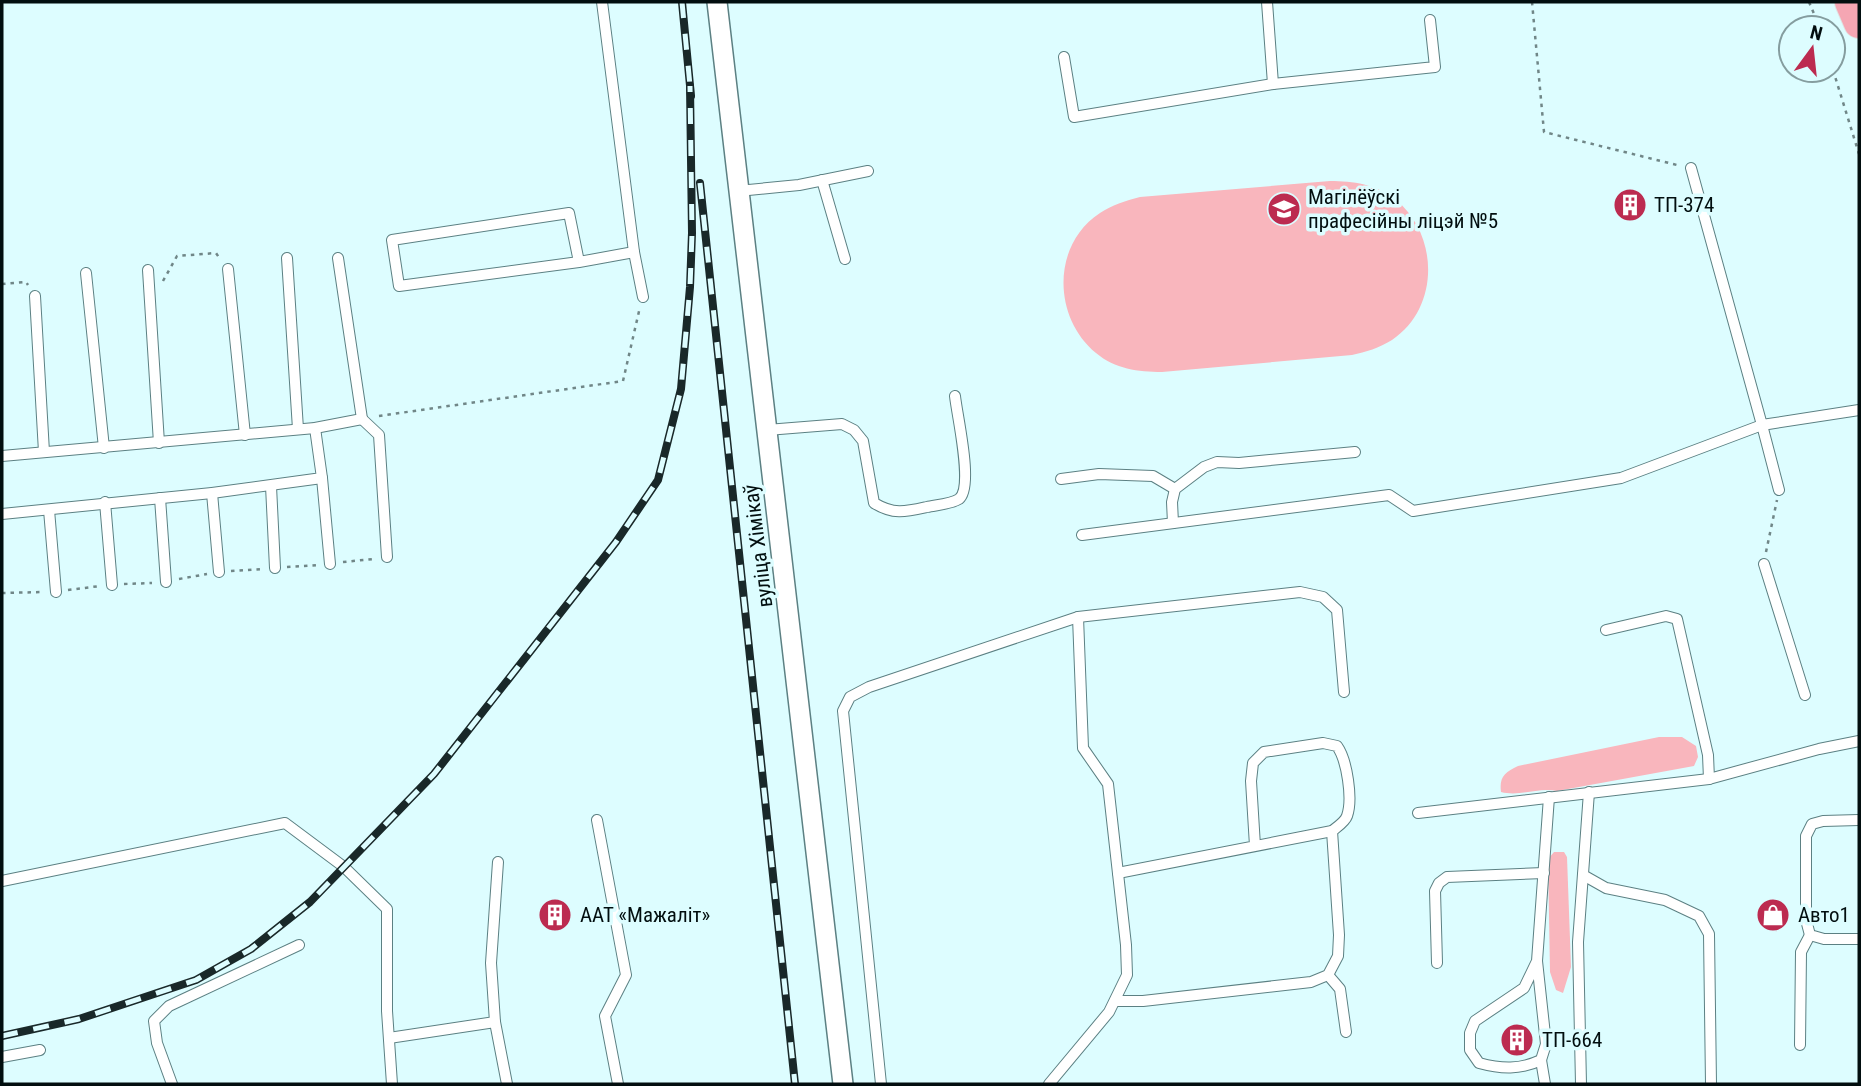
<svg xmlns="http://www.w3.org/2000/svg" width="1861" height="1086" font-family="'Roboto Condensed',sans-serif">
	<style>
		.green { fill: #f9b6bd }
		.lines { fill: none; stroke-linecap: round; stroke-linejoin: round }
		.lane-casing { stroke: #5c8083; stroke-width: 12 }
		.street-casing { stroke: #5c8083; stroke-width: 22 }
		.primary-casing { stroke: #e1e2e2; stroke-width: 32 }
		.path { stroke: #708687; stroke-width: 2.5; stroke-dasharray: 3.5 5; stroke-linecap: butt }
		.lane { stroke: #fff; stroke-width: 10 }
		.street { stroke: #fff; stroke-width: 19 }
		.primary { stroke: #f5a6b3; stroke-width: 30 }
		.rail-casing { stroke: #192829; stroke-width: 8 }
		.rail { stroke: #ddfdff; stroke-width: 5; stroke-dasharray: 16; stroke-linecap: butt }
		.labels { text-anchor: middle; stroke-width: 7; stroke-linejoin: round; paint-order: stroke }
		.poi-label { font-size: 21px; fill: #020e0f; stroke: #ddfdff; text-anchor: start }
		.street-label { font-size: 21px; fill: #020e0f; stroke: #ddfdff }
	</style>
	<rect width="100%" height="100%" fill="#ddfdff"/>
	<g class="green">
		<path d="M 1330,181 C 1353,181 1376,184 1396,200 C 1439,235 1440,308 1392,340 C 1379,348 1366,352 1352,355 L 1162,372 C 1138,372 1115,369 1096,353 C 1053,318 1051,245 1100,213 C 1112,205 1125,201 1140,197 Z"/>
		<path d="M 1659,737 L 1682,737 L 1696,746 L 1698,757 L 1694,766 L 1557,791 C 1538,787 1520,797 1501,792 C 1499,777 1505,772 1518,766 Z"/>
		<polygon points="1554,852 1564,852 1567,857 1571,967 1563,993 1556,990 1550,972 1548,859"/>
	</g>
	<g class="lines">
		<defs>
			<g id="lane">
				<polyline points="602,2 634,252 643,297"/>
				<polyline points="1267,2 1273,84"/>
				<polyline points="1064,57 1074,117 1273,84 1435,67 1430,20"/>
				<polyline points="1691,168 1762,425 1859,410"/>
				<polyline points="822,180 845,259"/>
				<polyline points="738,191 799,185 868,171"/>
				<polyline points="287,258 298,429"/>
				<polyline points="579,262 569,213 392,240 399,286 579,262 634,252"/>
				<polyline points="228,269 245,435"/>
				<polyline points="148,270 159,443"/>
				<polyline points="86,273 104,448"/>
				<polyline points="35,296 44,452"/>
				<polyline points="362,419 379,435 387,557"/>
				<path d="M 767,430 L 842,424 L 854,430 L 863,441 L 874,503 C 894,515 905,512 927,507 C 936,505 951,504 959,499 C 974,487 957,416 955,396"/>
				<polyline points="2,456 315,428 362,419 338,258"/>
				<polyline points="322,478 330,564"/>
				<polyline points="1061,479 1099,474 1153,476 1175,489"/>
				<polyline points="271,486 275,568"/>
				<polyline points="212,493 219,572"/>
				<polyline points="160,498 166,582"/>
				<polyline points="105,502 112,585"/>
				<polyline points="49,510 56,592"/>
				<polyline points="2,514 212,493 322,478 315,428"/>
				<polyline points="1173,523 1172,502 1175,489 1204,467 1217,462 1239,463 1355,452"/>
				<polyline points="1082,535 1389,495 1413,511 1621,478 1762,425 1779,490"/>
				<polyline points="1764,564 1805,695"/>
				<polyline points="1606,630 1666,616 1677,619 1708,755 1709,779"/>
				<polyline points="1418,813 1709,779 1819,749 1859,741"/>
				<polyline points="597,820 626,975 605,1016 618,1084"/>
				<polyline points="1859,820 1823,821 1812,824 1806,836 1806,920 1810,935 1824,939 1859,939"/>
				<path d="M 1118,873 L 1332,831 C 1337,827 1345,822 1347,816 C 1353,799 1347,760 1337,746 L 1323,743 L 1264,752 L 1253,763 L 1251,781 L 1255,846"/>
				<polyline points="1583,875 1606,888 1665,900 1699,916 1709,934 1711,1084"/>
				<polyline points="2,881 285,823 344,867 387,909 387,1011 392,1084"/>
				<path d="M 1537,961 L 1546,1044 L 1541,1060 C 1520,1070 1501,1069 1479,1063 L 1470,1050 L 1470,1033 L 1475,1021 L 1524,988 L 1537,961 L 1549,797"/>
				<polyline points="1437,963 1435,891 1439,883 1447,877 1544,873"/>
				<polyline points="1328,975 1340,989 1346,1032"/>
				<polyline points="1115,1001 1143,1001 1311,982 1328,975 1338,956 1339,935 1332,831"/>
				<polyline points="495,1022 491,963 498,862"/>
				<polyline points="389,1038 495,1022 507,1084"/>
				<polyline points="1800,1045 1801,952 1810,935"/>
				<polyline points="2,1057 40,1050"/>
				<polyline points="1541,1060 1545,1084"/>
				<polyline points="172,1084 157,1043 154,1021 169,1006 299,945"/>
				<polyline points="881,1084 843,711 850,697 869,687 1078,617 1300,592 1323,597 1337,610 1344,692"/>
				<polyline points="1049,1084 1109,1012 1127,975 1126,945 1108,784 1083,748 1078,617"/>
				<polyline points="1581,1084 1578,942 1589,792"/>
			</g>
			<polyline id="street" points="717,2 843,1084"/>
			<polyline id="primary" points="1850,2 1859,23"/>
		</defs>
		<use href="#lane" class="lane-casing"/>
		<use href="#street" class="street-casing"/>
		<use href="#primary" class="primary-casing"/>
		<g class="path">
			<polyline points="1532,2 1544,132 1677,165"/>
			<polyline points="1809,2 1820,28"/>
			<polyline points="1833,70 1859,154"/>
			<polyline points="163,281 177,256 216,253 220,259"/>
			<polyline points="2,284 26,282 28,285"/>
			<polyline points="379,416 623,381 640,307"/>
			<polyline points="1766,552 1777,500"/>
			<polyline points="343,562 374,559"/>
			<polyline points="287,567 319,565"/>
			<polyline points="231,571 263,569"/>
			<polyline points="179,579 207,574"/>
			<polyline points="124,584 152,583"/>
			<polyline points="68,590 100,586"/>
			<polyline points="2,593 44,592"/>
		</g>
		<use href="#lane" class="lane"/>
		<use href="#street" class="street"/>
		<use href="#primary" class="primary"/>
		<defs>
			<g id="rail">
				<polyline points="682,2 691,96"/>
				<polyline points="700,183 795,1084"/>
				<polyline points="2,1036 79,1019 196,980 251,949 310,902 434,774 616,542 658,480 681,389 690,287 692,233 690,86"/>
			</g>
		</defs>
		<use href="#rail" class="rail-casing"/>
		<use href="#rail" class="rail"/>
	</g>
	<defs>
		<symbol id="building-disc" viewBox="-11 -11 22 22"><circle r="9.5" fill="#bc2b50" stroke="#ddfdff"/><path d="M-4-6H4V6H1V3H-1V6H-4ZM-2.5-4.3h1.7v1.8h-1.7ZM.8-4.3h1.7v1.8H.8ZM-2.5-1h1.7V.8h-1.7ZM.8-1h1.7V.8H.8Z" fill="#fff"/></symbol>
		<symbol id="university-disc" viewBox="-11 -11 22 22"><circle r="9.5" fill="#bc2b50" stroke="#ddfdff"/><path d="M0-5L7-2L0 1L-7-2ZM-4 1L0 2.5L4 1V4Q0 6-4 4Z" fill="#fff"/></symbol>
		<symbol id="shop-disc" viewBox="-11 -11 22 22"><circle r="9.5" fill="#bc2b50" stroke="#ddfdff"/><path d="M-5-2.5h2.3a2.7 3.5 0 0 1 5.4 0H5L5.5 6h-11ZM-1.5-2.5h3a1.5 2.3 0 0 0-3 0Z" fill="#fff"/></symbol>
	</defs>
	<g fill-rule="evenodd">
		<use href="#building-disc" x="1611" y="186" width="38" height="38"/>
		<use href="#university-disc" x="1265" y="190" width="38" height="38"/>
		<use href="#building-disc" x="536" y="896" width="38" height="38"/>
		<use href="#shop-disc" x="1754" y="896" width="38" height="38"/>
		<use href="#building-disc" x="1498" y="1021" width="38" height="38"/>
	</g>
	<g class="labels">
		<g class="poi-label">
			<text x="1308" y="204">Магілёўскі<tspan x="1308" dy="24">прафесійны ліцэй №5</tspan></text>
			<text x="1654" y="212">ТП-374</text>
			<text x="580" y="922">ААТ «Мажаліт»</text>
			<text x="1798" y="922">Авто1</text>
			<text x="1542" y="1047">ТП-664</text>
		</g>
		<g class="street-label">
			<text transform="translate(758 546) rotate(-97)" y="7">вуліца Хімікаў</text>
		</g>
	</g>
	<rect width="1861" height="1086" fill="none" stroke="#020e0f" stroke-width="7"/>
	<g transform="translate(1812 49) rotate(15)"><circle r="33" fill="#ddfdff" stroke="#859d9f" stroke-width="2"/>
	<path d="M0-5L12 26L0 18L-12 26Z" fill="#bc2b50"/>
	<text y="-10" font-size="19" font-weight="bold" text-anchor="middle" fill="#020e0f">N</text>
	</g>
</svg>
